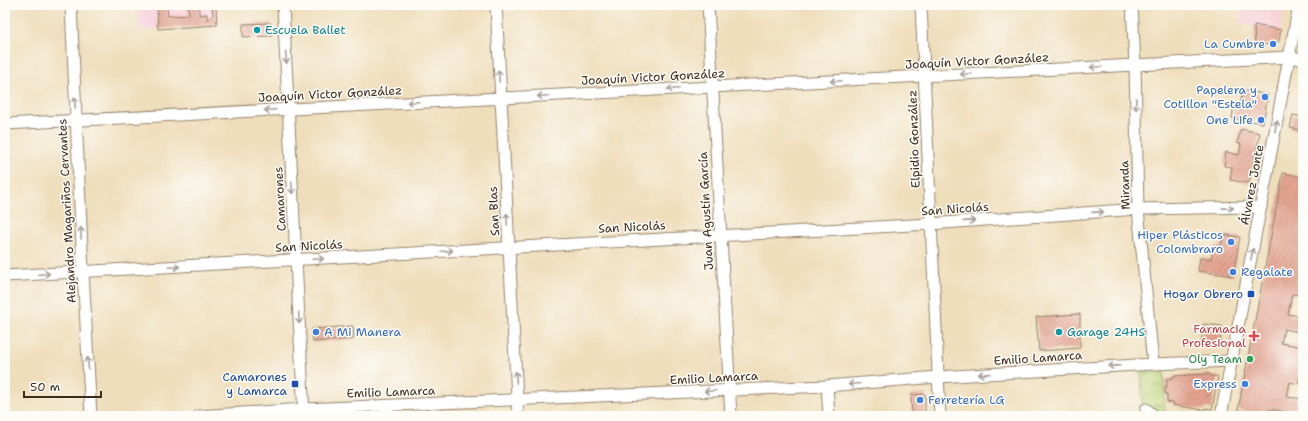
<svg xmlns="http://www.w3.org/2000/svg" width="1308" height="421" font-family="'Shantell Sans',sans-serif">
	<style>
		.built { fill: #f6cfd8 }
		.grass { fill: url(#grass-tufts); stroke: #7b7e4a }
		.building { fill: url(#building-hatch) }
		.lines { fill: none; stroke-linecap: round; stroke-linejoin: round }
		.minor-casing { stroke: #95846d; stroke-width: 13 }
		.minor { stroke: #fff; stroke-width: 11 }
		.oneway { stroke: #a79f9a }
		.culture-dot { fill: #0f9aa8; stroke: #fdfcf7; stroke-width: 1.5 }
		.shop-dot { fill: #3f7fe0; stroke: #fdfcf7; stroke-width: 1.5 }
		.transit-dot { fill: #1a4fb4; stroke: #fdfcf7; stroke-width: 1.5 }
		.health-dot { fill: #e0444e; stroke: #fdfcf7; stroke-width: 1.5 }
		.leisure-dot { fill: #2e9e5b; stroke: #fdfcf7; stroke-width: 1.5 }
		.labels { text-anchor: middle; stroke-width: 3; stroke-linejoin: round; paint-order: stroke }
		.culture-label { font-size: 12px; fill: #0d838f; stroke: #fdfcf7; text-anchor: start }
		.shop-label { font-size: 12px; fill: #366cbe; stroke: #fdfcf7; text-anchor: end }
		.street-label { font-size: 12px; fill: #3b2a1e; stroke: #fdfcf7 }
		.transit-label { font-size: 12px; fill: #164399; stroke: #fdfcf7; text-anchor: end }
		.health-label { font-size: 12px; fill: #be3a42; stroke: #fdfcf7; text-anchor: end }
		.leisure-label { font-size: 12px; fill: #27864d; stroke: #fdfcf7; text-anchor: end }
	</style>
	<defs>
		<pattern id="grass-tufts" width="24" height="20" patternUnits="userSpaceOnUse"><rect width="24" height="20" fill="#bbd176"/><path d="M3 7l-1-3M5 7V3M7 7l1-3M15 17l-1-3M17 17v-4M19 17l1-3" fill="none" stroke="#99aa60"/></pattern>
		<pattern id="building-hatch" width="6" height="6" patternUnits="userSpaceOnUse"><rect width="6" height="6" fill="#e5a592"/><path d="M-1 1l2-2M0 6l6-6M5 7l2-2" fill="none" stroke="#bb8777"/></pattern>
	</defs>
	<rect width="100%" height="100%" fill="#fdfcf7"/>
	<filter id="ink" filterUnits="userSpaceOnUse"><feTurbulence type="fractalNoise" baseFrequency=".025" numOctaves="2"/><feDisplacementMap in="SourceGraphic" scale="8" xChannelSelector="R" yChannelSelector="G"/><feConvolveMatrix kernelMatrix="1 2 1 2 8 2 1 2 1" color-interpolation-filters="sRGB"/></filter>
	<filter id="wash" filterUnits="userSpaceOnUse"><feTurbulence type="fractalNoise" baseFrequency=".012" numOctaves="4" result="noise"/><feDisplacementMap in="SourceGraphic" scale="16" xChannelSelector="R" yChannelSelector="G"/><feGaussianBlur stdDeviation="0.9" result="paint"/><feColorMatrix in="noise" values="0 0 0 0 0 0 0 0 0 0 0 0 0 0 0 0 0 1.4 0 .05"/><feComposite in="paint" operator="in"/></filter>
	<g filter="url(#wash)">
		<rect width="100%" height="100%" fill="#efdebc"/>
		<g class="built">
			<polygon points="138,5 216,5 217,25 139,30"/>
			<polygon points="1240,5 1285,5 1278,42 1276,44 1255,45 1254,25 1240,23"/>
		</g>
		<polygon class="grass" points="1164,371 1165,416 1143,416 1141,373"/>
		<g id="blocks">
			<g class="building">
				<polygon points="188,5 199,5 199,15 207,14 207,20 213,16 212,7 216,6 217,25 158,29 157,7 167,7 168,16 189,15"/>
				<polygon points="271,23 271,36 243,37 243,24"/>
				<polygon points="1254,25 1281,30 1279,41 1276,44 1255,45"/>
				<polygon points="1243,90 1268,95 1263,123 1232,118 1234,104 1240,105"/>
				<polygon points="1293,115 1303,117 1303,131 1290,128"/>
				<polygon points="1241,129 1260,133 1249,183 1230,180 1232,167 1224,166 1226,152 1239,155 1241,144 1237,143"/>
				<polygon points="1283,173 1303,177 1303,251 1301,250 1300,257 1303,258 1303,295 1292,294 1288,314 1303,317 1303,333 1284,329 1281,343 1303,347 1303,360 1298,384 1290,382 1287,397 1303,399 1303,415 1269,409 1268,415 1238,410"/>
				<polygon points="1225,235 1240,237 1233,276 1198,271 1200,258 1211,259 1214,246 1220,247"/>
				<polygon points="1080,314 1080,348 1039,351 1036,317"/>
				<polygon points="1203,324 1222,326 1220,344 1216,347 1201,346"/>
				<polygon points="353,326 354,339 313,342 312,329"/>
				<polygon points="1210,374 1210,376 1218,376 1212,409 1205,408 1205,410 1185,407 1173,405 1174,403 1167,402 1167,394 1165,394 1165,387 1167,387 1166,379 1173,378 1173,376"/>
				<polygon points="925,394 925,415 912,416 911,395"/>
			</g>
		</g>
	</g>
	<g filter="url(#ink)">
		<use href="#blocks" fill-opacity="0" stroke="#95846d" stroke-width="1"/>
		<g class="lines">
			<defs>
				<g id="minor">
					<polyline points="71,5 83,271 91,416"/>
					<polyline points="283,5 304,416"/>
					<polyline points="496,5 518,416"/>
					<polyline points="708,5 731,416"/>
					<polyline points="921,5 940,416"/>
					<polyline points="1132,5 1135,65 1138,209 1153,364"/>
					<polyline points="5,124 1135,65 1289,57 1303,59"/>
					<polyline points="5,276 930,224 1138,209 1261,207"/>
					<polyline points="827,386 829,416"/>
					<polyline points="1146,409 1154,416"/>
					<polyline points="199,416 304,409 827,386 938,377 1153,364 1231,361"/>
					<polyline points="1221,416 1299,5"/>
				</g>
			</defs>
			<use href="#minor" class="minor-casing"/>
			<use href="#minor" class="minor"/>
		</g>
		<defs><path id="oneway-shaft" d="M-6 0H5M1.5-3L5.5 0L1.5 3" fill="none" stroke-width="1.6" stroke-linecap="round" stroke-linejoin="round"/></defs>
		<g class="oneway">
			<use href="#oneway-shaft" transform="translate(286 58) rotate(87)"/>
			<use href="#oneway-shaft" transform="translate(1096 67) rotate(177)"/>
			<use href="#oneway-shaft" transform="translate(966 74) rotate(177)"/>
			<use href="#oneway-shaft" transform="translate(499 76) rotate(-93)"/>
			<use href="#oneway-shaft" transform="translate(836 81) rotate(177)"/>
			<use href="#oneway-shaft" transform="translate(673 89) rotate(177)"/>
			<use href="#oneway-shaft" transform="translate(543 96) rotate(177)"/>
			<use href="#oneway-shaft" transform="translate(413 102) rotate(177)"/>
			<use href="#oneway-shaft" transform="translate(75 103) rotate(-92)"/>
			<use href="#oneway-shaft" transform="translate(1136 104) rotate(89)"/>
			<use href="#oneway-shaft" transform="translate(270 110) rotate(177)"/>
			<use href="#oneway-shaft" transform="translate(1276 126) rotate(-79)"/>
			<use href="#oneway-shaft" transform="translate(292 188) rotate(87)"/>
			<use href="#oneway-shaft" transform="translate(1228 208) rotate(-1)"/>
			<use href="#oneway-shaft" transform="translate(1098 212) rotate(-4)"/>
			<use href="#oneway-shaft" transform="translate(507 219) rotate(-93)"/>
			<use href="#oneway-shaft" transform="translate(969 221) rotate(-4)"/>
			<use href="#oneway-shaft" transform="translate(81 233) rotate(-92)"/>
			<use href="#oneway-shaft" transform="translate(447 251) rotate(-3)"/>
			<use href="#oneway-shaft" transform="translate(1252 254) rotate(-79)"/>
			<use href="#oneway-shaft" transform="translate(318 259) rotate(-3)"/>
			<use href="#oneway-shaft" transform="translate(174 267) rotate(-3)"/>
			<use href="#oneway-shaft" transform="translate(44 274) rotate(-3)"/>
			<use href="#oneway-shaft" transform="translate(299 318) rotate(87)"/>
			<use href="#oneway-shaft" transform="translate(88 363) rotate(-94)"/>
			<use href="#oneway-shaft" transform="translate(1114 366) rotate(176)"/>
			<use href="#oneway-shaft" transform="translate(984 374) rotate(176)"/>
			<use href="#oneway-shaft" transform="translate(516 377) rotate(-93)"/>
			<use href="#oneway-shaft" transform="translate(854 384) rotate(175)"/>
			<use href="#oneway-shaft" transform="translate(710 391) rotate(177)"/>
		</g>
	</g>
	<g class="culture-dot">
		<circle cx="257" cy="30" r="4"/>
		<circle cx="1059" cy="332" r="4"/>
	</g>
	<g class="shop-dot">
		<circle cx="1273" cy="44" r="4"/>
		<circle cx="1265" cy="97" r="4"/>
		<circle cx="1261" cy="120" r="4"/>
		<circle cx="1231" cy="242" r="4"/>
		<circle cx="1233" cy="272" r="4"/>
		<circle cx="316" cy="332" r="4"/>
		<circle cx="1245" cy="384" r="4"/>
		<circle cx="920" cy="400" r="4"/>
	</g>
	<g class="transit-dot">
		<rect x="1247" y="290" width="8" height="8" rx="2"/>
		<rect x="291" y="380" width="8" height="8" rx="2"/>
	</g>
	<path class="health-dot" d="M1252 330h4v4h4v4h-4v4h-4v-4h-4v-4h4z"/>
	<circle class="leisure-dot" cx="1250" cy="359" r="4"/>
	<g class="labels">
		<g class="culture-label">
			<text x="265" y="34">Escuela Ballet</text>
			<text x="1067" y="336">Garage 24HS</text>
		</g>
		<g class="shop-label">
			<text x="1265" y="48">La Cumbre</text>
			<text x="1257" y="94">Papelera y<tspan x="1257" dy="14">Cotillon "Estela"</tspan></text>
			<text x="1253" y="124">One Life</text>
			<text x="1223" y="239">Hiper Plásticos<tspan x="1223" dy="14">Colombraro</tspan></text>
			<text x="1241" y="276" text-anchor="start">Regalate</text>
			<text x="324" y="336" text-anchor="start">A Mi Manera</text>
			<text x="1237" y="388">Express</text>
			<text x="928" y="404" text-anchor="start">Ferretería LG</text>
		</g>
		<g class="street-label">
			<text transform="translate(977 61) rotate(-3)" y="4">Joaquín Victor González</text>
			<text transform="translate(653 77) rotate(-3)" y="4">Joaquín Victor González</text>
			<text transform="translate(330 94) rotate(-3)" y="4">Joaquín Victor González</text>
			<text transform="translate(914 139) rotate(-92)" y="4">Elpidio González</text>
			<text transform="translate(1125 185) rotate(-92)" y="4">Miranda</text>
			<text transform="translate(1252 185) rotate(-79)" y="4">Álvarez Jonte</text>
			<text transform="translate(280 199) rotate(-93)" y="4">Camarones</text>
			<text transform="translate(955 209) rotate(-4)" y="4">San Nicolás</text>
			<text transform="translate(67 211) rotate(-93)" y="4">Alejandro Magariños Cervantes</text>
			<text transform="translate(494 211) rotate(-93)" y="4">San Blas</text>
			<text transform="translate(706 211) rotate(-93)" y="4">Juan Agustín García</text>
			<text transform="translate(632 227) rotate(-3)" y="4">San Nicolás</text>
			<text transform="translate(309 246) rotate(-3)" y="4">San Nicolás</text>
			<text transform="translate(1038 358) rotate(-4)" y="4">Emilio Lamarca</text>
			<text transform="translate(714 378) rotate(-3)" y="4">Emilio Lamarca</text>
			<text transform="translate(391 392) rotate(-2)" y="4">Emilio Lamarca</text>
		</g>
		<g class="transit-label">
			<text x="1243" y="298">Hogar Obrero</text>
			<text x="287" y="381">Camarones<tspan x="287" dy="14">y Lamarca</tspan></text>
		</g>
		<g class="health-label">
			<text x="1246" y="333">Farmacia<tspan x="1246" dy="14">Profesional</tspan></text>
		</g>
		<g class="leisure-label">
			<text x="1242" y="363">Oly Team</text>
		</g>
	</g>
	<rect width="1308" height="421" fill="none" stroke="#fdfcf7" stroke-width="20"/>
	<path d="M24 391v6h77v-6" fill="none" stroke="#3b2a1e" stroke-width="2"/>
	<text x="30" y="391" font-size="12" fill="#3b2a1e" stroke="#fdfcf7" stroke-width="3" paint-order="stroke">50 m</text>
</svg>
